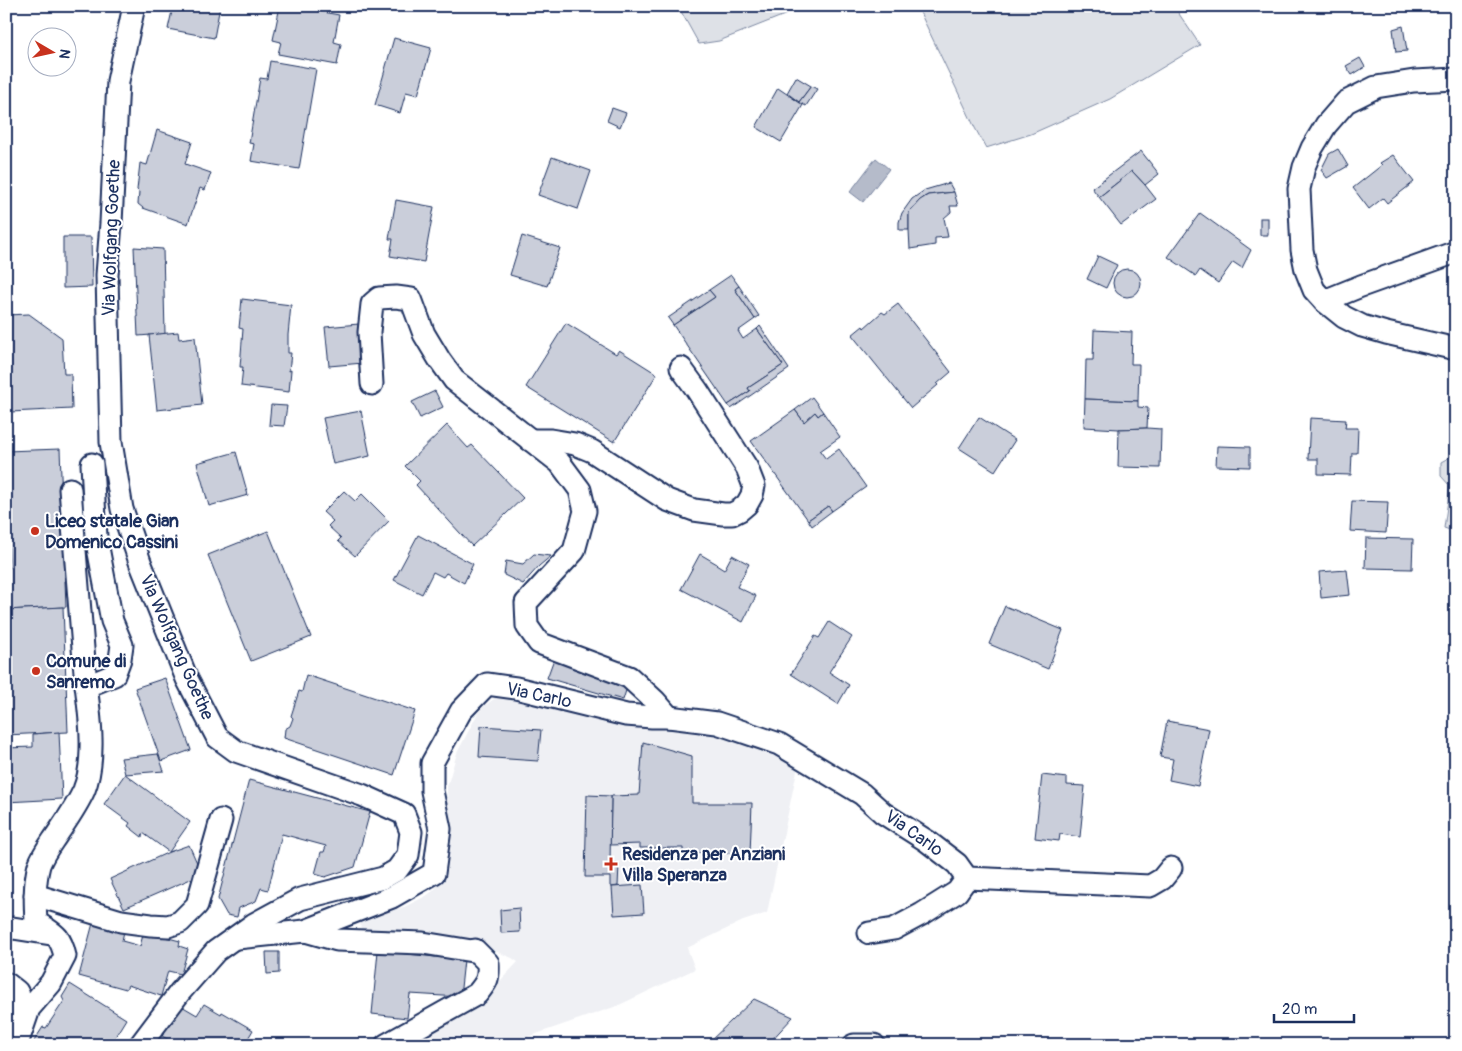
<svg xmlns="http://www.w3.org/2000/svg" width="1462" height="1051" font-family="Pangolin,sans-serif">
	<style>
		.built { fill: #eff0f4 }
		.green { fill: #dee1e7; stroke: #7c88a2 }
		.water { fill: #b5bbca; stroke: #77839f }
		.building { fill: #caceda; stroke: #1b2f5e }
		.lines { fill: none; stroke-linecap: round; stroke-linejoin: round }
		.minor-casing { stroke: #1b2f5e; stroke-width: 25 }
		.tertiary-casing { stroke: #1b2f5e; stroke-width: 30 }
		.minor { stroke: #fff; stroke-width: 21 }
		.tertiary { stroke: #fff; stroke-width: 26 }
		.poi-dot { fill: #c8321e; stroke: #fff; stroke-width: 2 }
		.labels { text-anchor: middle; stroke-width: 4; stroke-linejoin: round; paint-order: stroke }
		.street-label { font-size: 18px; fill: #1b2f5e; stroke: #fff }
		.poi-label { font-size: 18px; font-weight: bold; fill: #1b2f5e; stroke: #fff; text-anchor: start }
	</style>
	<rect width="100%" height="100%" fill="#fff"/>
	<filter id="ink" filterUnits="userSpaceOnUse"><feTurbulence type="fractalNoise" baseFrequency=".02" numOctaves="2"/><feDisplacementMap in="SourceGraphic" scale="10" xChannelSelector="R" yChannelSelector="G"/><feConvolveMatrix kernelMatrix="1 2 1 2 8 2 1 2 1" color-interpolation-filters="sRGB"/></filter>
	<g filter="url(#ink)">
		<polygon class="built" points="498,696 507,696 640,727 672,728 716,733 760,744 798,766 767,913 743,921 687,948 695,969 617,1006 513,1042 510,1045 407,1045 485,997 518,962 512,958 466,939 362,932 360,923 368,918 404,907 426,896 433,891 444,878 448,820 447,787 457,753 478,713 483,707"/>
		<g class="green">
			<polygon points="678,6 785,6 787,14 719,41 699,44"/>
			<polygon points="917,6 1185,6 1177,11 1200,45 1110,99 1031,134 986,148 975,128"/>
			<polygon points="1456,435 1456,532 1444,528 1450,486 1441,476 1441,462 1450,457"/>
		</g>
		<polygon class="water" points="876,158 889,169 863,202 850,192"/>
		<g class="building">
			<polygon points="176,6 220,6 214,38 168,29 172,11 175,12"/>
			<polygon points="280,6 291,6 339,15 334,42 341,44 337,65 278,54 281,42 273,40"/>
			<polygon points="1403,26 1407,51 1396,52 1393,29"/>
			<polygon points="394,38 431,48 418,95 406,92 400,113 375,105"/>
			<polygon points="1360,58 1365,67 1352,75 1346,66"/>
			<polygon points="270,61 316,69 299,169 251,161 254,144 249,143 260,78 267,79"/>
			<polygon points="796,77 811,86 799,102 787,93"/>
			<polygon points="811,86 817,89 806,106 799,102"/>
			<polygon points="778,88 803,105 781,142 756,127"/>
			<polygon points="612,108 626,113 620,127 607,121"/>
			<polygon points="157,130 192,142 185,164 211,173 205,190 200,188 188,224 143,208 138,204 139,192 137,190 140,163 147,165"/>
			<polygon points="1338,149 1348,166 1327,178 1321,170 1329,154"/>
			<polygon points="1141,151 1159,174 1145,185 1132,171 1099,197 1092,188"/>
			<polygon points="1393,155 1414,182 1387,203 1383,198 1369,209 1353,188 1382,165 1380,163"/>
			<polygon points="552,157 591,171 578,209 538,195"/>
			<polygon points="1132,171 1145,185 1156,199 1121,225 1099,197"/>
			<polygon points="949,183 954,192 928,195 924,197 909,212 909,230 899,230 899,222 902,213 912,199 925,190"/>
			<polygon points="954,192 958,206 950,206 951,212 944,218 948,237 935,238 935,245 910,249 909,230 909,212 920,200 928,195"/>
			<polygon points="396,200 434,207 424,262 390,256 393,239 389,239"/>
			<polygon points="1200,213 1251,250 1242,268 1233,262 1218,283 1200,270 1196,276 1168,257"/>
			<rect x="1260" y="218" width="8" height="17"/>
			<polygon points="522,236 560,248 547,286 510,275"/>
			<polygon points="63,237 91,237 92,287 63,288"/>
			<polygon points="134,247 163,249 165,334 138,336"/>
			<polygon points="1098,256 1117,265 1106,288 1087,279"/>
			<circle cx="1127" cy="283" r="14"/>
			<polygon points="731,275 739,286 735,289 755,319 738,331 743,339 757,329 783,365 748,388 750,391 728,405 673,325 715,297 709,290"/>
			<polygon points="739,286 759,316 755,319 735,289"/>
			<polygon points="709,290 715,297 673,325 668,318"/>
			<polygon points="242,299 291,305 288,335 288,353 291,353 289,371 291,370 289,392 241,386 243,367 240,367 243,329 239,328"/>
			<polygon points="898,304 951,372 937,384 938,385 911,408 852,335 863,326 864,328 882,312 885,314"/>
			<polygon points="29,314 62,338 64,374 71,374 72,409 10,412 6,315"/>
			<polygon points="566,323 616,354 619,350 657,374 614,442 526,387"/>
			<polygon points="359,324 363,363 329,366 325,327"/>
			<polygon points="760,326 789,369 731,409 728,405 750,391 748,388 783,365 757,329"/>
			<polygon points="1094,330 1132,332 1131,364 1139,364 1138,401 1085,399 1086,360 1093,360"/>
			<polygon points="178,332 179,339 195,337 202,405 157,410 149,335"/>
			<polygon points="435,391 443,407 420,418 412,402"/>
			<polygon points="812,397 823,412 818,416 815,412 804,422 795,410"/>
			<polygon points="1085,399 1138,401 1138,407 1148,408 1147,428 1119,429 1084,427"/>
			<polygon points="271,405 287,406 284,426 269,425"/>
			<polygon points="795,410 804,422 815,412 818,416 823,412 840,437 820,451 826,459 839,449 866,487 832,511 828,506 808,520 751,441"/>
			<polygon points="361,411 370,456 333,464 323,418"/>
			<polygon points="979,417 1015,440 995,471 959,448"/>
			<polygon points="1310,418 1346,420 1345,428 1358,428 1357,453 1352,453 1351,475 1318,474 1318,459 1308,459"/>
			<polygon points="447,425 468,448 472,445 523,498 472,546 416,485 420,481 405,466"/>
			<polygon points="1147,428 1161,429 1160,468 1118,467 1119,429"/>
			<polygon points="1217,446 1250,447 1250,467 1216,466"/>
			<polygon points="60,449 66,607 6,610 6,568 10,568 6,494 6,451"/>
			<polygon points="236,452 248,495 209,506 197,463"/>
			<polygon points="344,491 355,501 362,494 389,521 355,556 338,541 341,538 328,526 333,521 323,512"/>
			<polygon points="1352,501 1388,502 1386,533 1350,531"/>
			<polygon points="828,506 832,511 812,526 808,520"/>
			<polygon points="268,531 311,637 251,661 208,555"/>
			<polygon points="418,535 473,564 464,583 446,573 443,577 433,572 422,594 394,580"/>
			<polygon points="1366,538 1413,539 1412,569 1365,568"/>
			<polygon points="534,554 551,556 539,566 523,584 504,575 506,561 523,564"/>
			<polygon points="700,554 717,564 716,565 724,570 732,555 749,564 737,587 756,596 743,622 681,589"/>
			<polygon points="1347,570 1350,595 1321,598 1319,572"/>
			<polygon points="1005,606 1063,630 1048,669 989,644"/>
			<polygon points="63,607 68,732 6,735 6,610"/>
			<polygon points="829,622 852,637 829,672 849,685 838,704 791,674 815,636 819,638"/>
			<polygon points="555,656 628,684 623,700 547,678"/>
			<polygon points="306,675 415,711 394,775 284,738 285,729 290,726 293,718 291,716 299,691 302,692"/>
			<polygon points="165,678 191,750 161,761 135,688"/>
			<polygon points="1167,721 1209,729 1198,786 1169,780 1173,759 1160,757"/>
			<polygon points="481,726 541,730 538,761 479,757"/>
			<polygon points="59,732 62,799 6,802 6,748 33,747 33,734"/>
			<polygon points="643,742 692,756 692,803 752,803 750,854 683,852 683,848 640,848 640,844 610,845 611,796 639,795"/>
			<polygon points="158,754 164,771 125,774 121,758"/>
			<polygon points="125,774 190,822 169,852 143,833 142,837 128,826 130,823 104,804"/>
			<polygon points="1042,775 1067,778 1067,785 1085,786 1080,837 1060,834 1059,841 1035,838"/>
			<polygon points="249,780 370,812 355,867 325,877 315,874 321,852 324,852 326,846 282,834 268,890 261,888 256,901 239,908 237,917 227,915 218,899"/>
			<polygon points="587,795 611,796 610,864 619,864 618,886 612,887 610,886 610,877 585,877"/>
			<polygon points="189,845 202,874 124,908 110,879 169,852"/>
			<polygon points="642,885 644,913 614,915 612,887"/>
			<polygon points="519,908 520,932 501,933 500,910"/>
			<polygon points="93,923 124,931 122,941 140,946 143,935 148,936 149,933 180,941 179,946 188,949 181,974 168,971 161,996 128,985 126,989 79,976"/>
			<polygon points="378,951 464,960 460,997 410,994 407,1018 372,1014"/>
			<polygon points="266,952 279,952 279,973 267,974"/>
			<polygon points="70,984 126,1019 110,1045 39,1045 34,1041 43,1027 46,1028 64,1001 62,997"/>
			<polygon points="754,999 793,1017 767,1045 709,1045 708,1043"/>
			<polygon points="204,1004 221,1014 222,1012 253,1030 244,1045 178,1045 162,1036 180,1005 197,1015"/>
		</g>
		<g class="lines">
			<defs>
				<g id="minor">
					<polyline points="134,6 118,81 111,223 107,275 111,442 122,509 140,562 187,679 217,737 236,751 362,795 404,814 411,832 408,855 397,870 383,878 300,899 254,924 216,951 180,992 140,1045"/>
					<polyline points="1456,79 1414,81 1376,87 1346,102 1326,125 1312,148 1304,167 1299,189 1302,250 1306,270 1314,290 1324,301 1344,317 1362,326 1386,333 1456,349"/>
					<polyline points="1324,301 1361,286 1456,252"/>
					<polyline points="372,384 369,332 372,304 379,298 396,297 411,299 424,334 439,359 454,380 560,463 580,490 585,511 574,551 526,603 527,626 539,643 629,677 655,701 669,717"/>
					<polyline points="530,440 551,440 575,444 592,451 667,500 694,510 723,514 732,514 740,510 747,504 752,495 754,486 747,468 697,390 681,368"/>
					<polyline points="86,685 97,682 114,675 120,659 122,645 112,621 96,537 92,464"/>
					<polyline points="967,878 1150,886 1162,879 1171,868"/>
					<polyline points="35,895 121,921 151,925 168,926 180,922 197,905 221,820"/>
					<polyline points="6,930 13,928 51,934"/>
					<path d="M 305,931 L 337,940 L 423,943 L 472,951 L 475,950 L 488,963 C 489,979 487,982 477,994 L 386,1045"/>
					<polyline points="237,938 305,931 392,897 434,873 440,829 432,791 432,763 461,711 487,684 516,688 626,715 652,717 669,717 717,723 779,744 862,794 883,813 927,841 957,864 967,878 957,892 922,914 894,929 869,933"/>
					<path d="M 25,1013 L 51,983 L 65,956 C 60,934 54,934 36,922 C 35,903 34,884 39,865 C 43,854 50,845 56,836 C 66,821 77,806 84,790 C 96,760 90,716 86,685 L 70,489"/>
					<polyline points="854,1045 874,1045"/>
				</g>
				<polyline id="tertiary" points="6,986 15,993 25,1013 14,1045"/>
			</defs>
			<use href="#minor" class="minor-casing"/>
			<use href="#tertiary" class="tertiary-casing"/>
			<use href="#minor" class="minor"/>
			<use href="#tertiary" class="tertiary"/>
		</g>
	</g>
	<g class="poi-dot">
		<circle cx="35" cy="531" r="5"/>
		<circle cx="36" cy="671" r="5"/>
		<path d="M608.5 856.5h5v5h5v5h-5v5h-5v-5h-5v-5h5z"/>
	</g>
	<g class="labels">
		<g class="street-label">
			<text transform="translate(111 238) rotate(-88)" y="6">Via Wolfgang Goethe</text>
			<text transform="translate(177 647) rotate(66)" y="6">Via Wolfgang Goethe</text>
			<text transform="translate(539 695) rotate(12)" y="6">Via Carlo</text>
			<text transform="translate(914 833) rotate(35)" y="6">Via Carlo</text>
		</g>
		<g class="poi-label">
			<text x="45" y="527">Liceo statale Gian<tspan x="45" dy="21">Domenico Cassini</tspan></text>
			<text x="46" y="667">Comune di<tspan x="46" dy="21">Sanremo</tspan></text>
			<text x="622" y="860">Residenza per Anziani<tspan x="622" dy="21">Villa Speranza</tspan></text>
		</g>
	</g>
	<rect width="1462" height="1051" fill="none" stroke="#fff" stroke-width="25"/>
	<rect x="12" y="12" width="1437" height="1026" fill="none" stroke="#1b2f5e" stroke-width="2" filter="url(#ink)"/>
	<g transform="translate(52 52) rotate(99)"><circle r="24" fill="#ffffff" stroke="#a4acbf"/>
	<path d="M0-4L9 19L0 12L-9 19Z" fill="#c8321e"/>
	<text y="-8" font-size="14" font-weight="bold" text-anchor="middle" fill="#1b2f5e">N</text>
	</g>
	<path d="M1274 1014v8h80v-8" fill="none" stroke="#1b2f5e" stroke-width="2.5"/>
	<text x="1282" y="1014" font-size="15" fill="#1b2f5e" stroke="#ffffff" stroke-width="4" paint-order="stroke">20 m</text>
</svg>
